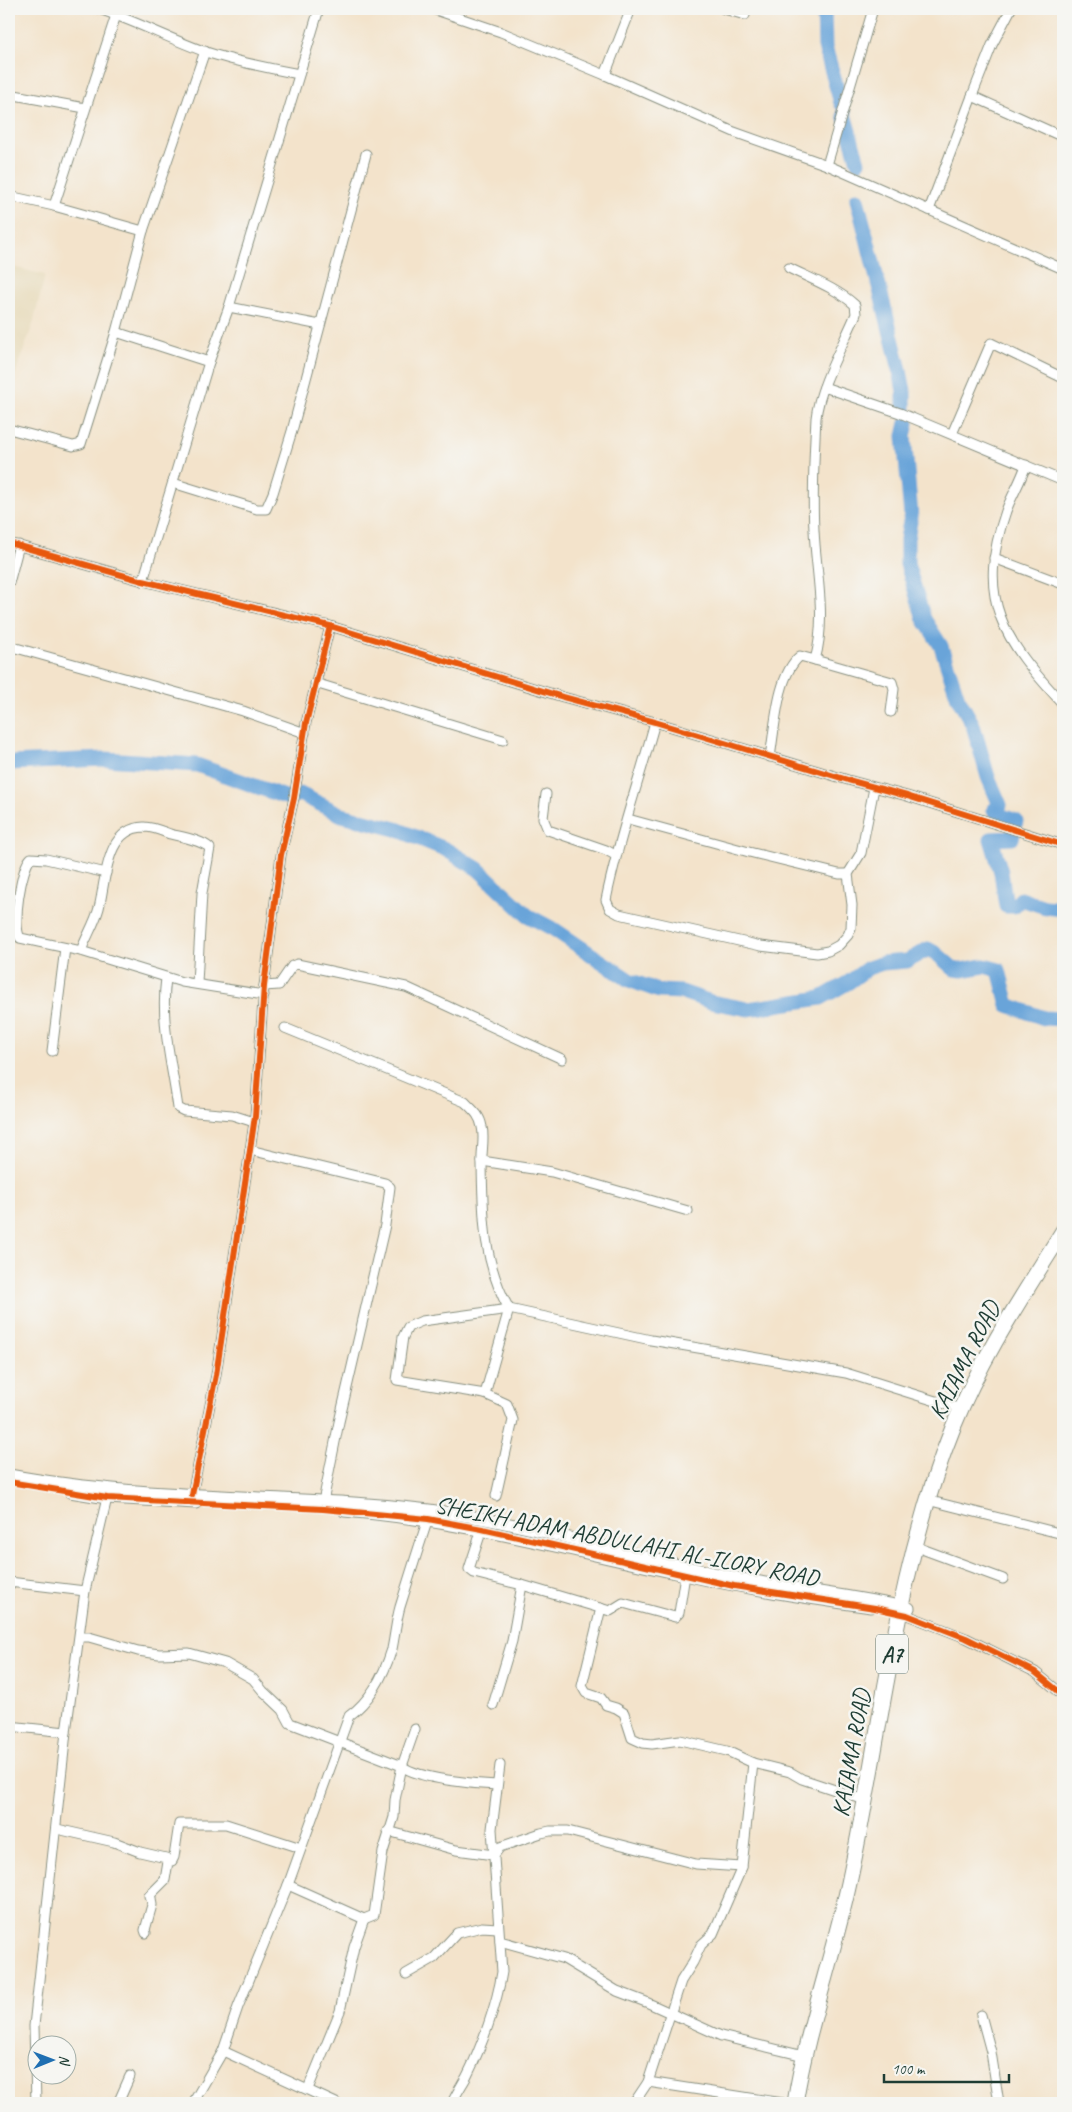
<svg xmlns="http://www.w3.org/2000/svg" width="1072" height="2112" font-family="Caveat,sans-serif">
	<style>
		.built { fill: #e7daba }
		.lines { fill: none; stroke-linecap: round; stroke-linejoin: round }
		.river { stroke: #69a4d9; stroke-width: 15 }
		.minor-casing { stroke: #899080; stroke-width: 11 }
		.tertiary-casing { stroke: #899080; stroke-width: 13 }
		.trunk-casing { stroke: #899080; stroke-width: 17 }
		.minor { stroke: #fff; stroke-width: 9 }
		.tertiary { stroke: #fff; stroke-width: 11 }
		.trunk { stroke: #fff; stroke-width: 15 }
		.cycleway-casing { stroke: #f6f6f2; stroke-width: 9 }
		.cycleway { stroke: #e8590c; stroke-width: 6 }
		.labels { text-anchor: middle; stroke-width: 5; stroke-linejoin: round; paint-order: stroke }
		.shield { fill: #f6f6f2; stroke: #60746d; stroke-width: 1 }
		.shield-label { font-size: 22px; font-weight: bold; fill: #1f3d34 }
		.street-label { font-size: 24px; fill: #1f3d34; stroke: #f6f6f2 }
	</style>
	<rect width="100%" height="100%" fill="#f6f6f2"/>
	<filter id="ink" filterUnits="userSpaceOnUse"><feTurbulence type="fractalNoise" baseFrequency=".02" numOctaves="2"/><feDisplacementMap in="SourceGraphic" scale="10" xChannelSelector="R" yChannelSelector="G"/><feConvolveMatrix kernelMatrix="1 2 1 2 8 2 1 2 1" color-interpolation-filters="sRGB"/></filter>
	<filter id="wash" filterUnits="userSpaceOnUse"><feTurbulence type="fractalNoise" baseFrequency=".0096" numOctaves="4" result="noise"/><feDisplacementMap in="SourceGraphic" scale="20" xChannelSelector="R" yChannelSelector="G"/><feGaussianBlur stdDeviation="1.12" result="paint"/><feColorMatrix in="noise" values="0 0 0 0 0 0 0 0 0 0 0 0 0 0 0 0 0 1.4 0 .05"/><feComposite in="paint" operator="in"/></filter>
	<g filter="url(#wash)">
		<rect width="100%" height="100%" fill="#f3e3cb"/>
		<polygon class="built" points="9,266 45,275 33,324 9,392"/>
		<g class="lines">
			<g class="river">
				<polyline points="824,9 825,47 841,103"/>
				<polyline points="844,114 858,162"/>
				<polyline points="857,199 899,366 904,391 904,408"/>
				<polyline points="907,423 904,436 911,516 907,539 907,564 924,619 941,646 958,698 973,725 988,777 1000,805 994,810 1000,815 1016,821 1012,838 991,839 1001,872 1006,906 1014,906 1021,899 1045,907 1063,909"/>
				<polyline points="9,763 105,759 197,765 288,798 300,794 342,815 396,829 445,849 478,869 527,915 555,930 629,980 659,991 682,992 711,1002 748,1009 821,998 849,982 868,968 883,963 907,961 928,949 937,954 954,969 962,970 984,966 999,970 1008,1005 1044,1018 1063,1019"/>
			</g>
		</g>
	</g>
	<g filter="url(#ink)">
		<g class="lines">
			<defs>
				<g id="minor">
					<path d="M 99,9 C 135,21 170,39 206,52 C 236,62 268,68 299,74"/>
					<polyline points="433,9 501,32 605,75 734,132 827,165 1063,269"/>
					<polyline points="724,9 745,15 747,9"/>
					<polyline points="1011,9 992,45 972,96 1063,137"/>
					<polyline points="605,75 631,9"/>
					<polyline points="9,94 85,108"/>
					<polyline points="827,165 873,9"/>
					<polyline points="9,196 54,206 143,231"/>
					<polyline points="54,206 118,9"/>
					<polyline points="929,210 972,96"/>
					<polyline points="229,307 320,325"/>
					<polyline points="116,332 209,362"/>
					<polyline points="824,387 900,413 1063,481"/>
					<polyline points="9,429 73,446 81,444 116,332 143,231 205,51"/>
					<polyline points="952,434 991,343 1063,378"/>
					<path d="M 1026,465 C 1021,481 1012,495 1006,511 C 975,600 1003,639 1063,704"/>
					<polyline points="173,483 257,509 266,509 273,493 292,431 366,154"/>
					<polyline points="9,543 143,581 330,626 563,697 655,722 848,780 907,796 1063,845"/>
					<polyline points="994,558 1063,584"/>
					<polyline points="143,581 209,362 229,307 319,9"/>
					<polyline points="9,583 19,545"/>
					<polyline points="9,646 243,711 305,733"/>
					<polyline points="815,660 892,682 894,689 891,712"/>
					<polyline points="315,683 503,740"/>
					<path d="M 655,722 C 639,781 618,840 606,900 L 610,909 L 619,914 L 761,946 L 817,953 L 828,951 L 839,945 L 848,935 L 851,928 L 852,905 L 848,874 L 861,853 L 874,788"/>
					<path d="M 770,757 C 775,728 777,675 800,656 L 815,660 C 827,617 816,573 814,530 C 812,493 814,455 816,418 C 819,387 843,345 856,314 L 855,305 C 836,288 811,279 789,268"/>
					<polyline points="546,794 543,818 548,830 606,850 615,855"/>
					<polyline points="628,819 749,852 839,874 848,874"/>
					<path d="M 106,873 L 46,859 L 31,858 C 21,868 12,925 20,938 L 81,951 L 182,982 L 264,995"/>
					<path d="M 81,951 C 86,937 95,923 99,908 C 106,881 105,828 144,827 C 153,827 162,831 170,834 C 182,837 201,840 210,848 L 202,893 L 197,983"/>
					<path d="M 166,978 C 160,1023 172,1064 178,1108 L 184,1111 L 232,1115 L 254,1122"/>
					<polyline points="264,986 279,985 292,966 297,964 406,987 562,1059"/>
					<path d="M 285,1028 L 465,1102 C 473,1110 480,1115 482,1127 C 485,1138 481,1152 482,1165 C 483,1217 483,1262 509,1309 L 485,1394 L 507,1404 L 513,1420 L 496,1496"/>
					<polyline points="52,1051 65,948"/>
					<polyline points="250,1150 385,1183 390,1187 385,1225 339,1422 323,1502"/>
					<polyline points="482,1161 552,1172 688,1211"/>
					<polyline points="485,1394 397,1380 403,1337 408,1327 422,1321 509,1309 651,1340 846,1373 961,1409"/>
					<polyline points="192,1495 216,1375 250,1150 255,1116 264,986 281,855 294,798 306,723 330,626"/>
					<polyline points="935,1502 1063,1534"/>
					<polyline points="482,1529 469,1569 474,1573 522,1585 610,1611 623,1603 675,1617 679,1613 685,1575"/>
					<polyline points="922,1549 1003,1579"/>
					<polyline points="9,1582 85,1591"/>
					<polyline points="601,1608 582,1686 586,1693 601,1698 606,1705 616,1708 624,1713 632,1738 643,1743 652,1744 680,1740 727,1751 753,1763 790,1772 802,1779 865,1800"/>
					<polyline points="907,1615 966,1638 1035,1672 1063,1695"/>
					<path d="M 80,1637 L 89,1637 L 138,1651 L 159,1654 L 189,1653 L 225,1663 L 253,1679 L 263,1691 L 283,1710 L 290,1723 L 402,1766 C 418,1779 475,1784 497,1785"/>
					<polyline points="493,1705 512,1641 522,1585"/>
					<polyline points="9,1726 66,1732"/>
					<polyline points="57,1829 114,1842 140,1852 166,1858 168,1862"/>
					<polyline points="388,1831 456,1850 494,1855 500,1847 541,1833 550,1831 568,1831 696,1864 742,1867"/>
					<polyline points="288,1885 364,1919 374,1915 383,1852 394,1817 395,1800 402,1766 415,1729"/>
					<polyline points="146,1933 145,1930 152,1905 151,1898 149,1896 165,1880 168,1862 172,1861 174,1857 179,1824 226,1824 301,1848"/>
					<polyline points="500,1941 564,1959 617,1991 646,2002 721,2036 804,2056"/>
					<polyline points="406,1974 434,1958 457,1933 482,1927 498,1928"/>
					<polyline points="981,2015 991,2052 999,2103"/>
					<polyline points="223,2051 336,2103"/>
					<polyline points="648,2082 783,2103"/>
					<polyline points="308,2089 340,2011 354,1947 364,1919"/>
					<polyline points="36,2103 34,2026 66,1732 85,1591 107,1498"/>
					<polyline points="118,2103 130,2076"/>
					<path d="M 193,2103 L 223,2051 L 238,2007 L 288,1885 L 349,1716 C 371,1700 384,1675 392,1649 C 395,1635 396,1621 400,1607 C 409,1578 418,1549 428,1519"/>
					<path d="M 452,2103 C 456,2094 462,2085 467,2076 C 482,2046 497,2004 502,1972 L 492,1829 L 500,1765"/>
					<polyline points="634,2103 648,2082 681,1981 693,1962 701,1945 713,1934 742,1867 753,1763"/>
				</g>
				<g id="tertiary">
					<path d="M 9,1475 C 147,1501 289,1493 429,1510 C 532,1523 631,1557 733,1577 C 791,1589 851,1595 909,1608"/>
					<polyline points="70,1492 107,1498 196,1503"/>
					<path d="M 344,1511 C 460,1520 571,1551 685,1575 C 746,1589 809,1598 871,1607"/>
				</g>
				<path id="trunk" d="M 795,2103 C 807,2028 833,1957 849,1883 C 882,1731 895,1571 954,1425 C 982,1356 1024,1294 1063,1231"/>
			</defs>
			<use href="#minor" class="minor-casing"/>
			<use href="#tertiary" class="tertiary-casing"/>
			<use href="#trunk" class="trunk-casing"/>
			<use href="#minor" class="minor"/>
			<use href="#tertiary" class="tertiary"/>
			<use href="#trunk" class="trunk"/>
			<defs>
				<g id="cycleway">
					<polyline points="9,543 143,581 330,626 563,697 655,722 848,780 907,796 1063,845"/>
					<polyline points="9,1482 107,1498 323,1509 428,1519 482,1529 734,1586 875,1608 907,1615 966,1638 1035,1672 1063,1695"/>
					<polyline points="192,1495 216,1375 250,1150 255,1116 264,986 281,855 294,798 306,723 330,626"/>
				</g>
			</defs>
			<use href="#cycleway" class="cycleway-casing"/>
			<use href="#cycleway" class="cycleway"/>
		</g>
	</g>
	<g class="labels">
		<rect class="shield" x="876" y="1634.5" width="32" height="39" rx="4"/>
		<g class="shield-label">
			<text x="892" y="1662">A7</text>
		</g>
		<g class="street-label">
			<text transform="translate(964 1360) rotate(-63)" y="8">KAIAMA ROAD</text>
			<text transform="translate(627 1541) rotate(11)" y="8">SHEIKH ADAM ABDULLAHI AL-ILORY ROAD</text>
			<text transform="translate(851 1753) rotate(-80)" y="8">KAIAMA ROAD</text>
		</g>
	</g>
	<rect width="1072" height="2112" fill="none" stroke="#f6f6f2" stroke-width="30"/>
	<g transform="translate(52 2060) rotate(89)"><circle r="24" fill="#f6f6f2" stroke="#a0aca6"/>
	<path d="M0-4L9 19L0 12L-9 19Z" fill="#1f6fb2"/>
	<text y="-8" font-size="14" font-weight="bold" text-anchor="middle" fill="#1f3d34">N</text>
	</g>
	<path d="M884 2074v8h125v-8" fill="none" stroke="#1f3d34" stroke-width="2.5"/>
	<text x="892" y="2074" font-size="15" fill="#1f3d34" stroke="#f6f6f2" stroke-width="4" paint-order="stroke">100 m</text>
</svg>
